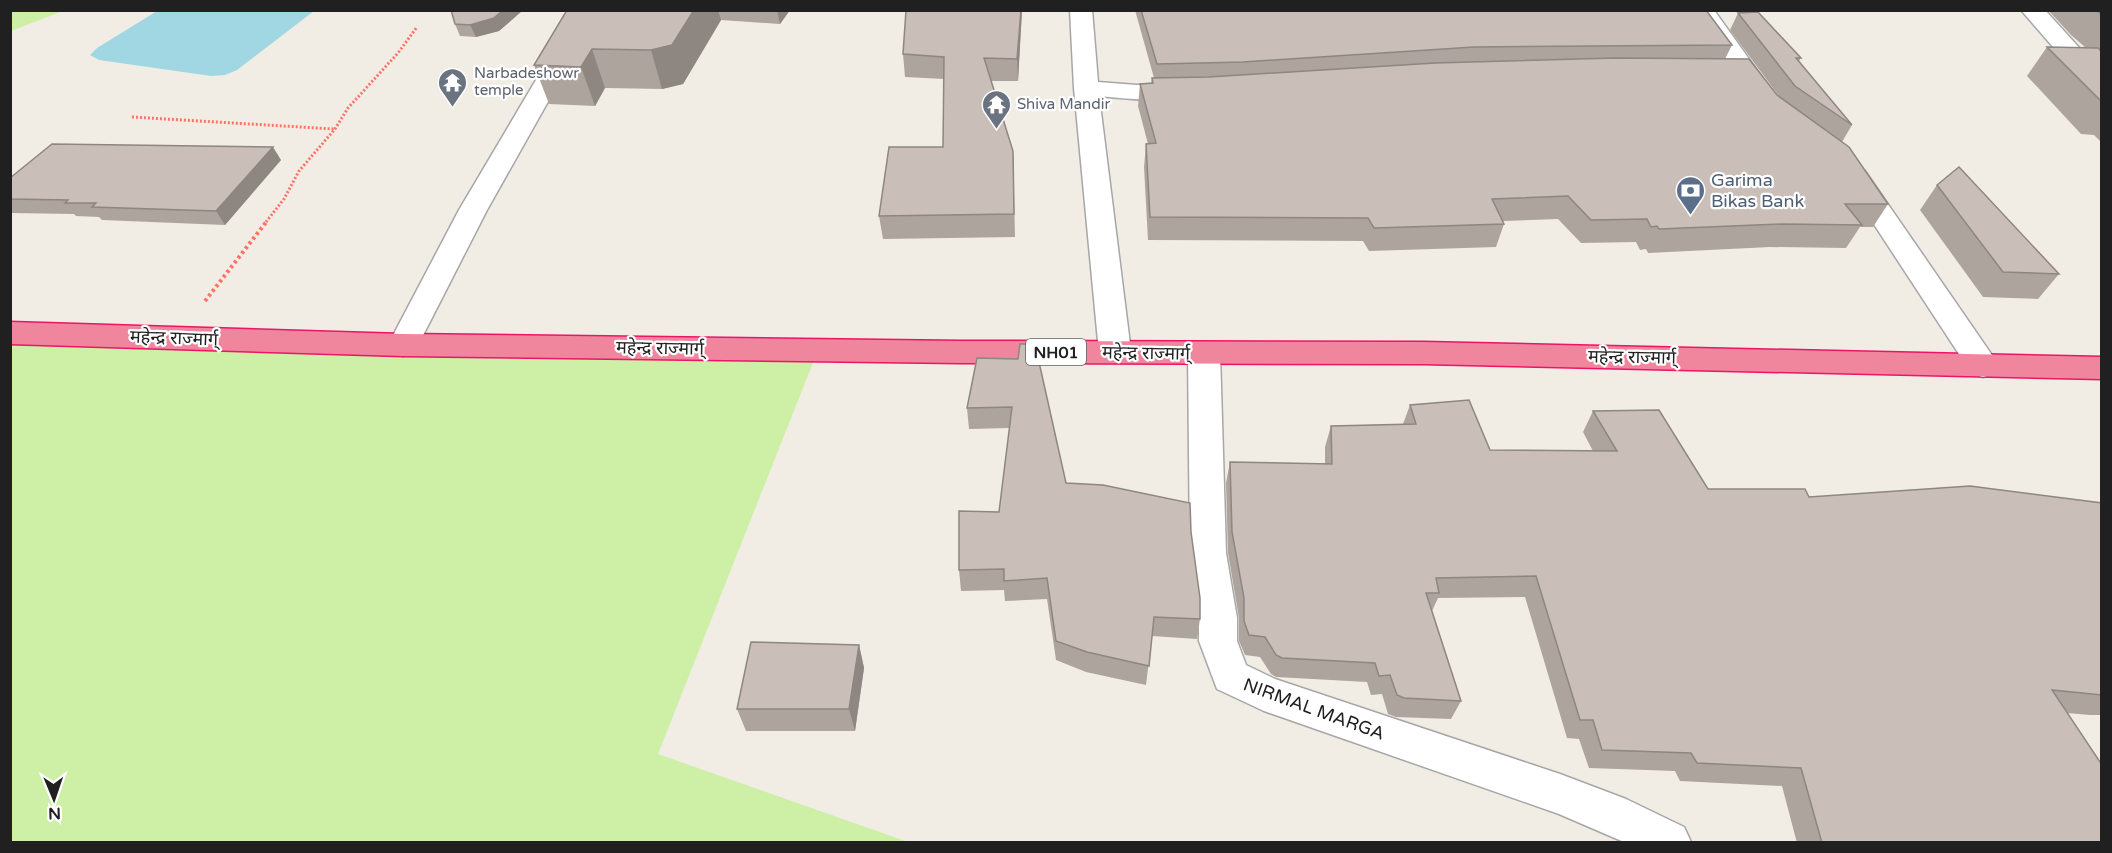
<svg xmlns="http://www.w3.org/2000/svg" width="2112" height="853" font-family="'Varela Round','Noto Sans Devanagari',sans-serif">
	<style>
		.grass { fill: #cdf0a6 }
		.water { fill: #a1d7e3 }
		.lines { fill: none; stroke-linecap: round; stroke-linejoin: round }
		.minor-casing { stroke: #a7a7a7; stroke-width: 3 }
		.highway-casing { stroke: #ed1467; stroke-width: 3 }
		.path-far1 { stroke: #ff7268; stroke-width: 3; stroke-dasharray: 2 2; stroke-linecap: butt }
		.path { stroke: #ff7268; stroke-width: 4; stroke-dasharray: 3 3; stroke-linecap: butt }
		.minor { fill: #fff; fill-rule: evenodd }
		.highway { fill: #f0869d; fill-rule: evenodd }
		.wall { fill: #aea49e }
		.shaded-wall { fill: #8d8681 }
		.building { fill: #cabfb8; stroke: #8d8681; stroke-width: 1.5 }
		.labels { text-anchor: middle; stroke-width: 4.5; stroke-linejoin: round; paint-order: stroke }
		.far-worship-label { font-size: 15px; fill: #5b616d; stroke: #fff; text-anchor: start }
		.shield { fill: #fff; stroke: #636363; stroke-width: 1.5 }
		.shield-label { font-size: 16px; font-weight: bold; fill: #202020 }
		.service-label { font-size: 18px; fill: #4e5e75; stroke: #fff; text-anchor: start }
		.street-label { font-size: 18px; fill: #202020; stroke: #fff }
	</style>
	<rect width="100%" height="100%" fill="#f1ede5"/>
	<g class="grass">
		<polygon points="11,10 63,10 63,11 11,31"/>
		<polygon points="11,333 818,350 658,754 908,842 11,842"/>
	</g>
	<polygon class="water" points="157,11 157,10 314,11 237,70 225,75 211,76 99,60 90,55 97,48"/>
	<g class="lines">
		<defs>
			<g id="minor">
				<polygon points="582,10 606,10 586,34 487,210 414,353 403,356 392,353 388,345 459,210 565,31"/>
				<path d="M 1070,10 L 1092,10 L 1098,82 L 1137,85 L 1184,83 L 1193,85 L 1196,90 L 1193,95 C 1163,103 1129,99 1099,96 L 1131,352 L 1126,360 L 1115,363 L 1104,360 L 1099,352 L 1074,88 Z"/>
				<polygon points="1692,10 1714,10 1774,94 1771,99 1762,101 1753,99 1722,53 1697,22"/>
				<polygon points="2021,10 2045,10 2102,73 2102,95 2093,93"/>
				<polygon points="1856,169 1865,171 1994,358 1999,366 1994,374 1983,377 1972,374 1843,177 1847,171"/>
				<polygon points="1204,342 1215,345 1220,353 1226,553 1237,618 1237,641 1246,665 1275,679 1560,774 1626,799 1684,827 1691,842 1624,842 1559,814 1264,711 1217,689 1199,641 1199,618 1190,553 1188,353 1193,345"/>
			</g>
			<polygon id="highway" points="10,322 403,334 961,341 1423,342 2102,357 2102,379 1423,364 961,363 403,356 10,344"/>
		</defs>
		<use href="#minor" class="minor-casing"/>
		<use href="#highway" class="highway-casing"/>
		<g class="path-far1">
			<polyline points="132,117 334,129"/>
			<polyline points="266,222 284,199 299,171 335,129 348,108 398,53 417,27"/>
		</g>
		<polyline class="path" points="205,301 267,221"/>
		<use href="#minor" class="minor"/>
		<use href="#highway" class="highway"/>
	</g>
	<g class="wall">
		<polygon points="451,10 523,10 499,31 476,37 460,36 455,24"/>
		<polygon points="567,10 790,10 780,24 721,20 683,84 662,89 605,88 595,106 549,104 534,65"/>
		<polygon points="1022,10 1018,81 991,81 1013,151 1015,237 883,239 879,216 943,147 944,79 905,77 903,54"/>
		<polygon points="1135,10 1706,10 1732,45 1725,59 1781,99 1730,30 1738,13 1801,58 1799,61 1852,125 1842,142 1888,204 1873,227 1860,227 1846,248 1770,247 1648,253 1646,249 1640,250 1636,242 1581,243 1558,219 1503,221 1504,224 1496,247 1369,251 1363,241 1148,240 1144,167 1146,144 1148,144 1138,106 1140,84 1151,83 1152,78 1154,78"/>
		<polygon points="2048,10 2102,10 2102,143 2094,135 2081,134 2027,76 2047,47 2086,48 2071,35"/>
		<polygon points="281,160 225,225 102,220 99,217 76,216 74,214 10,213 10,178"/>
		<polygon points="1937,185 2059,274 2038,299 1983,297 1920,210"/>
		<polygon points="977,358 1066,483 1191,532 1200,619 1197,639 1152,636 1146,685 1086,672 1056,660 1047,599 1005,601 1004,590 961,591 959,570 999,512 1010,428 969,429 967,408"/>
		<polygon points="1410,405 1490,450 1593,451 1583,432 1593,411 1708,489 1809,497 2102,503 2102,715 2090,715 2067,713 2102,843 1797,843 1782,786 1680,781 1675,771 1589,768 1579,739 1567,738 1525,597 1438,598 1432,611 1461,701 1451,719 1396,717 1388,714 1382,694 1371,695 1367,682 1276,677 1271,674 1260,657 1245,655 1239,641 1239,618 1228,553 1226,483 1230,462 1325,464 1325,447 1331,426 1403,424"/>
		<polygon points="859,645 864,668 855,731 746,731 737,709"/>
	</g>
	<g class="shaded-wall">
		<polygon points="503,10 523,10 499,31 476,37 470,25"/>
		<polygon points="694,10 718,10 721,20 683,84 662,89 651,50"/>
		<polygon points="777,10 790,10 780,24"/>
		<polygon points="1021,10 1022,10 1018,81 1017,59"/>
		<polygon points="592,49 605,88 595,106 581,67"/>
		<polygon points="273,147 281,160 225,225 216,211"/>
		<polygon points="859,645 864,668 855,731 849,709"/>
	</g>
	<g class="building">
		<polygon points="451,10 503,10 494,18 470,25 455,24"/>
		<polygon points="567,10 694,10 672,45 651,50 592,49 581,67 534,65"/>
		<polygon points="906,10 1021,10 1017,59 984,58 1013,151 1014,214 879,216 889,147 943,147 944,57 903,54"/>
		<polygon points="1141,10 1706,10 1732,45 1474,47 1243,62 1157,64"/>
		<polygon points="2096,10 2102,10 2102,15"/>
		<polygon points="1758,12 1801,58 1796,58 1852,125 1795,86 1738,13"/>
		<polygon points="2047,47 2098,48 2102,52 2102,102"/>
		<polygon points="1615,58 1749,59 1777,95 1849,147 1888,204 1845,204 1862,225 1783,224 1659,229 1657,226 1651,227 1647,219 1591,220 1568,196 1492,199 1504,224 1374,228 1368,218 1150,217 1146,144 1156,143 1140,84 1153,83 1152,78 1209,77 1435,63"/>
		<polygon points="52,144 273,147 216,211 92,207 96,203 65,203 68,200 10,199 10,178"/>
		<polygon points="1959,167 2059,274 2003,272 1937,185"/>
		<polygon points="1020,344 1035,344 1066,483 1103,485 1190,503 1191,532 1200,598 1200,619 1154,617 1149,666 1087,652 1056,641 1047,578 1004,581 1004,569 959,570 959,511 999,512 1012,407 967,408 977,358 1018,359"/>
		<polygon points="1469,400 1490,450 1617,451 1593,411 1659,410 1708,489 1805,489 1809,497 1970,486 2102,503 2102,695 2052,690 2102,765 2102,843 1822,843 1801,768 1697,763 1691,753 1602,750 1593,720 1580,720 1536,576 1436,578 1439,593 1426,593 1461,701 1404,698 1397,695 1390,675 1379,676 1375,663 1282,658 1276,655 1265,637 1249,635 1244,621 1244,598 1232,532 1230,462 1332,464 1331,426 1416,424 1410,405"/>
		<polygon points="751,642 859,645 849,709 737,709"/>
	</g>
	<defs>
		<symbol id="temple-pin" viewBox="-11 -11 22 30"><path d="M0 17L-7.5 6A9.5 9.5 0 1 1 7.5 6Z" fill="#6b7280" stroke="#fff"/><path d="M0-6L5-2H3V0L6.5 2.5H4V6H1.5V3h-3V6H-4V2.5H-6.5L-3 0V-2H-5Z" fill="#fff"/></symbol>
		<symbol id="bank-pin" viewBox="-11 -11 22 30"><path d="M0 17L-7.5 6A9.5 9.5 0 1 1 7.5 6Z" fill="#5c6f8a" stroke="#fff"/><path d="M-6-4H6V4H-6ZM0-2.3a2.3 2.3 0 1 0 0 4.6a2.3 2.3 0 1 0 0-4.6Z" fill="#fff"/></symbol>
	</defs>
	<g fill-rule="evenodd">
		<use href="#temple-pin" x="436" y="66" width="33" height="45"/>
		<use href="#temple-pin" x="980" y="88" width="33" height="45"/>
		<use href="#bank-pin" x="1674" y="174" width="33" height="45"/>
	</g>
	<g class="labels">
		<g class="far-worship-label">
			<text x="474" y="78">Narbadeshowr<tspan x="474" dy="17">temple</tspan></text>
			<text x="1017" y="109">Shiva Mandir</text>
		</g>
		<rect class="shield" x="1026" y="339" width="60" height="26" rx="4.5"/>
		<g class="shield-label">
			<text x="1056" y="358">NH01</text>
		</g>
		<g class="service-label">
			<text x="1711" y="186">Garima<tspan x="1711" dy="21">Bikas Bank</tspan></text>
		</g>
		<g class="street-label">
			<text transform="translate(174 338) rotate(2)" y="6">महेन्द्र राज्मार्ग्</text>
			<text transform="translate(660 348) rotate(1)" y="6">महेन्द्र राज्मार्ग्</text>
			<text transform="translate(1146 353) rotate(1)" y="6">महेन्द्र राज्मार्ग्</text>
			<text transform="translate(1632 357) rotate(1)" y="6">महेन्द्र राज्मार्ग्</text>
			<text transform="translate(1314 709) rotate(20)" y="6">NIRMAL MARGA</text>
		</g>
	</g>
	<rect width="2112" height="853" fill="none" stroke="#202020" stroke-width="24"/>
	<g transform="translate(54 799) rotate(178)" stroke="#ffffff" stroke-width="4.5" paint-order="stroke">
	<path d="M0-4.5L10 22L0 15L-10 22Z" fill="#202020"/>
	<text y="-9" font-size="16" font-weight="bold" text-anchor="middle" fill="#202020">N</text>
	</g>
</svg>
